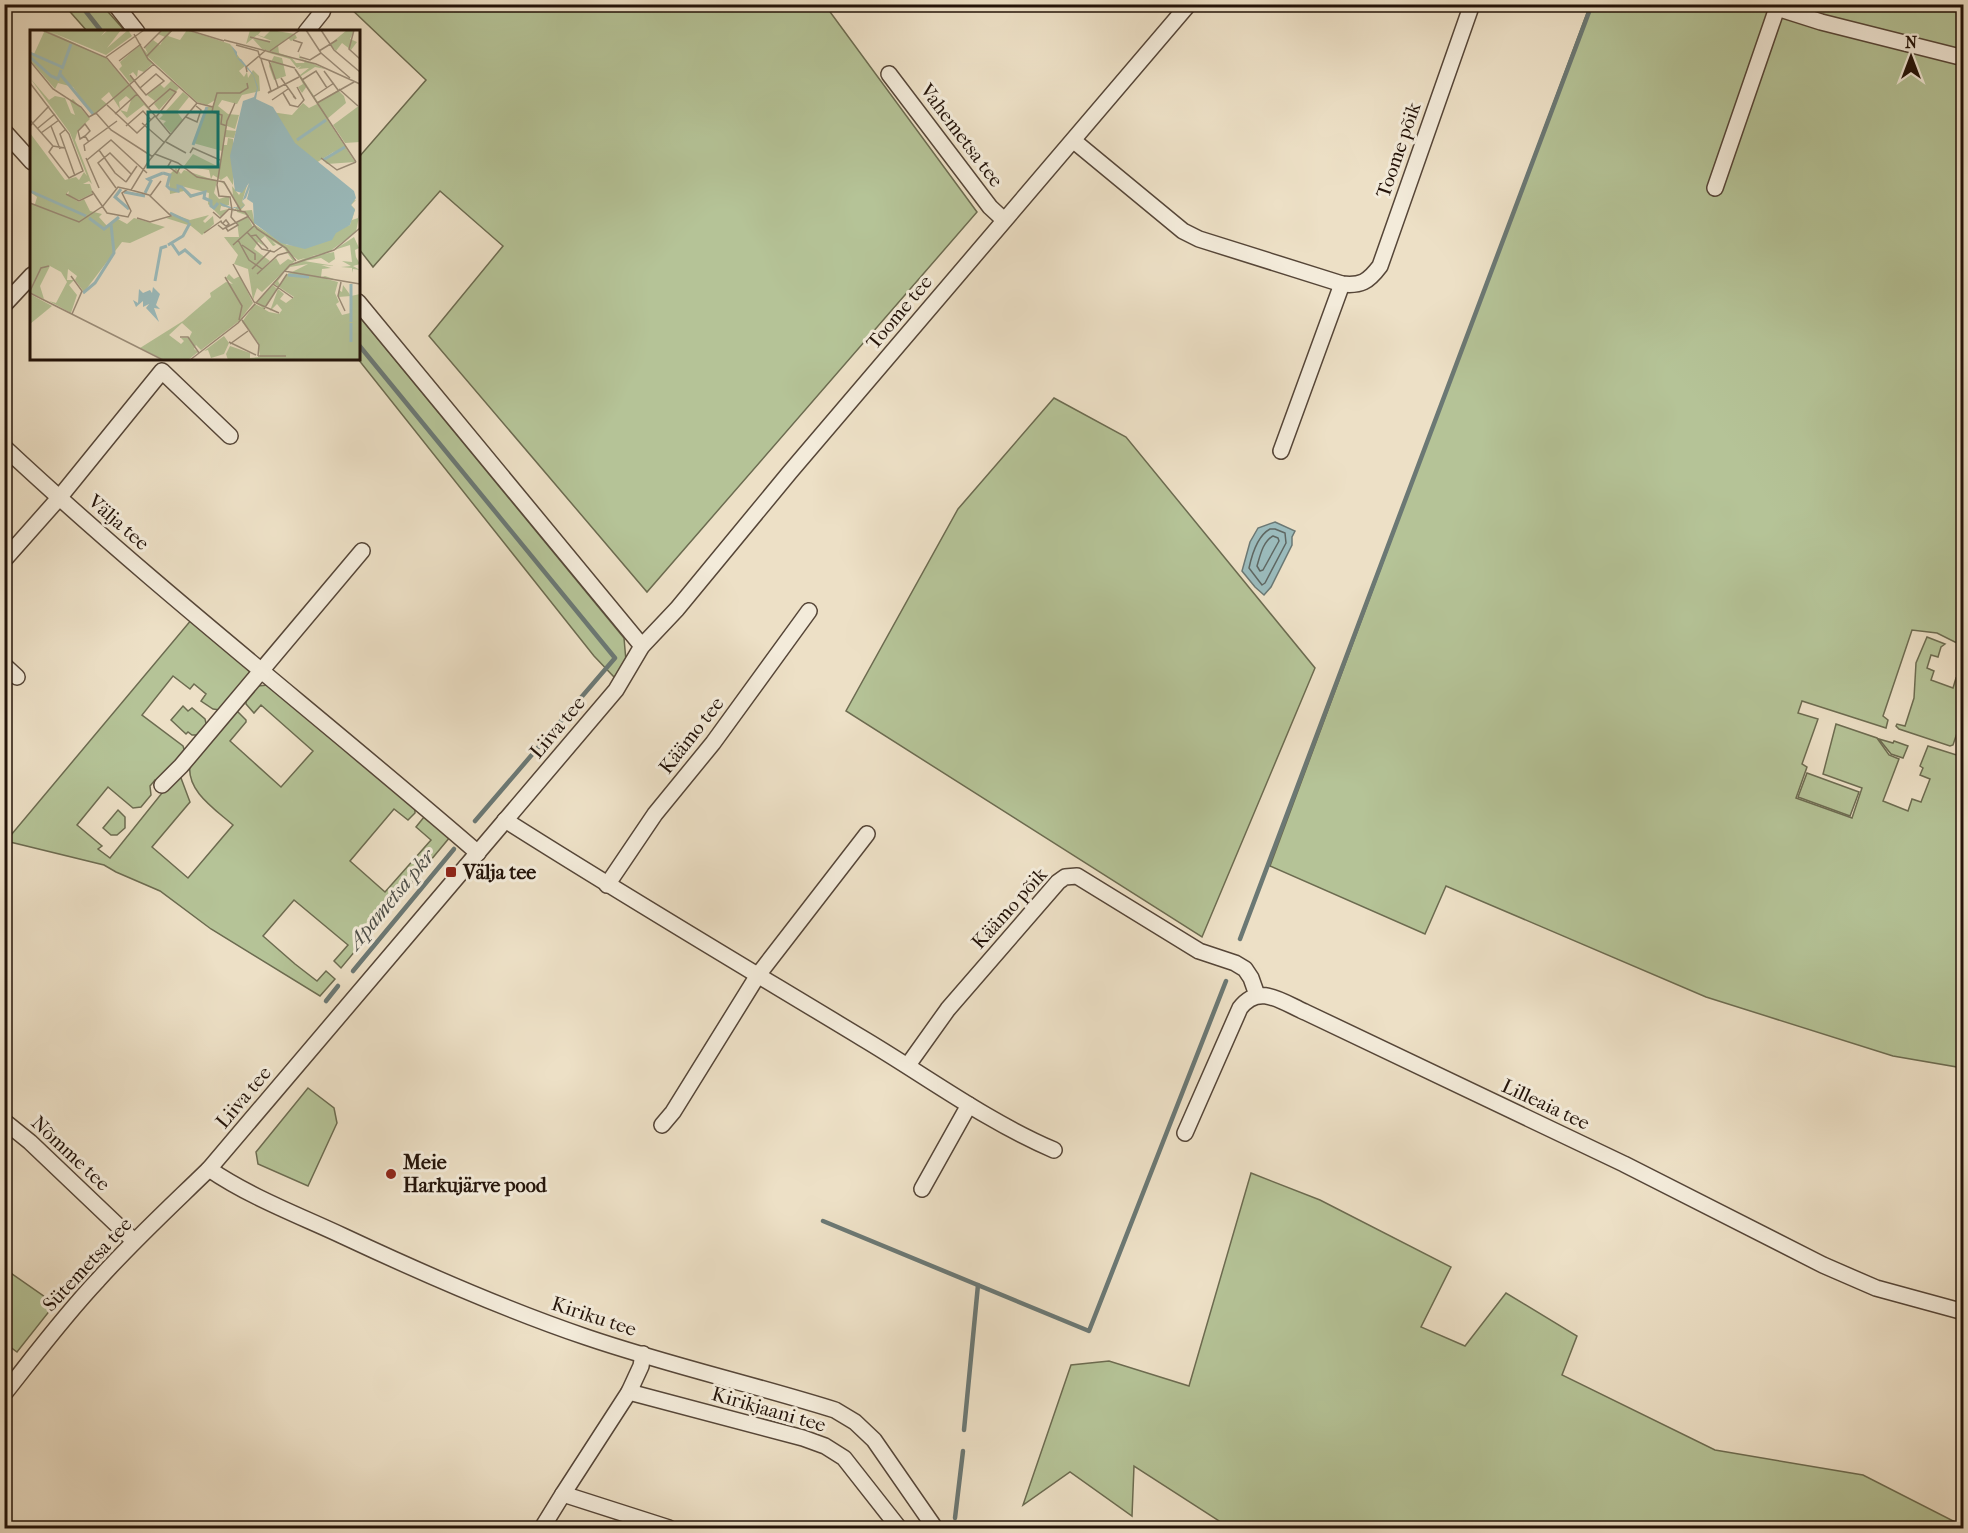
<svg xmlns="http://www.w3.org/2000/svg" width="1968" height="1533" font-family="'IM FELL French Canon',serif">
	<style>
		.green { fill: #b5c397; stroke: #6c6b50; stroke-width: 1.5 }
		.water { fill: #9bbbbc; stroke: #6b7874; stroke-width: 1.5 }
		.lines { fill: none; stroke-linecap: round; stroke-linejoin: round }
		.shore { stroke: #5f6762; stroke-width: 1.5 }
		.stream { stroke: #6b7874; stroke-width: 4.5 }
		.minor-casing { stroke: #564638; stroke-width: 18 }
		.minor { stroke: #f3ebda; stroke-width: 15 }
		.poi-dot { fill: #8f2418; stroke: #f3ebda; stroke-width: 2 }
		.labels { text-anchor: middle; stroke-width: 6; stroke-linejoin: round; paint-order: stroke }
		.street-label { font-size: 20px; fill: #231309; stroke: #f3ebda }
		.poi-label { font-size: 20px; font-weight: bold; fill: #231309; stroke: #f3ebda; text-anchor: start }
		.water-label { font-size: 21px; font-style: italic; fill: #4d4e48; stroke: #f3ebda }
		.inset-river { fill: none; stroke: #9bbbbc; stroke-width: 3 }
		.inset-road { fill: none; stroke: #9c8e7a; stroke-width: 1.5 }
		.view { fill: #0f766e; fill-opacity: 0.15; stroke: #0f766e; stroke-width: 3 }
		.inset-edge { fill: none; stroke: #231309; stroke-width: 3 }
	</style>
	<rect width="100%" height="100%" fill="#ede0c6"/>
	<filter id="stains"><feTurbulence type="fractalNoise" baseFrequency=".00333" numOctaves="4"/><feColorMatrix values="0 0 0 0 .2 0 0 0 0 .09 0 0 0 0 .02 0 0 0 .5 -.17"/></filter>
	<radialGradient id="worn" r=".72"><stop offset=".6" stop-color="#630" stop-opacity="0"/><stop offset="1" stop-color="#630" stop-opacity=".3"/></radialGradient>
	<g class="green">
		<polygon points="64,5 102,5 125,31 87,31"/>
		<polygon points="479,5 484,10 489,4 825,5 977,212 647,592 429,336 503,246 440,191 373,267 359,249 359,157 426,80 347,5"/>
		<polygon points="1590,5 1963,5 1963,655 1958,653 1957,643 1937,633 1912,630 1883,716 1888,720 1886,728 1802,701 1798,713 1818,719 1802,764 1807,767 1796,798 1852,818 1862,788 1823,774 1836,724 1877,738 1889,755 1899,759 1883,801 1908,811 1912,799 1921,802 1930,779 1920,775 1923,768 1920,766 1928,746 1963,757 1963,1068 1893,1056 1706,997 1446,886 1425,934 1270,866"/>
		<polygon points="359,316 624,638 626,661 615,678 594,656 358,359"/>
		<polygon points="1054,398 1126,437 1315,668 1202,937 846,711 958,509"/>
		<path d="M 192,619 L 249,666 L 251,675 L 220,710 L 213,709 L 201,701 L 206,694 L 194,684 L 190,689 L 173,676 L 142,715 L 183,746 L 185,752 L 159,783 L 155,780 L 150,786 L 151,795 L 141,807 L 133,808 L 108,787 L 77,825 L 102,846 L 98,849 L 110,858 L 166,788 L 177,778 L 181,778 L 190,802 L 152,847 L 188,878 L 233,825 C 215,809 186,791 190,764 L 235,712 L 238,712 L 246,720 L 246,722 L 230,741 L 281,787 L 313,751 L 261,705 L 254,713 L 246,704 L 246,700 L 258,686 L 268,685 L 415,807 L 415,813 L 408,820 L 394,809 L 350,861 L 385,892 L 431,840 L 416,827 L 424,817 L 427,817 L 450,837 L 341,968 L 334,961 L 348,945 L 294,900 L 263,936 L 295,964 L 317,981 L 326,971 L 335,979 L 320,996 L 211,929 L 160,891 L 116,872 L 104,865 L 6,841 Z"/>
		<polygon points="1927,637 1945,644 1941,647 1938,657 1931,655 1927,668 1934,671 1931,680 1953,688 1956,678 1963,680 1963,715 1953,745 1950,746 1899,729 1896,726 1897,724 1905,726 1914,698 1916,663"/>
		<polygon points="183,706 188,711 192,708 205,719 207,727 200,735 192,735 188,732 186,734 171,720"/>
		<polygon points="1879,739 1893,743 1894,741 1908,746 1903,758 1891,754"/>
		<polygon points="1807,773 1859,792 1850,816 1798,797"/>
		<polygon points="118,810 125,817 125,828 117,835 111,835 103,828"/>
		<polygon points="308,1088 334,1108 337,1123 308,1186 258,1164 256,1152"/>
		<polygon points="1251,1173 1320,1200 1451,1267 1421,1327 1465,1346 1506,1293 1577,1336 1562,1375 1715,1450 1863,1475 1963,1526 1963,1528 1230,1528 1134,1466 1132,1516 1070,1472 1023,1505 1071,1365 1109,1361 1189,1386"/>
		<polygon points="5,1269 55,1304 17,1352 5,1343"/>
	</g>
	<polygon class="water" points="1275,522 1295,531 1292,537 1292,545 1271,587 1264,595 1255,587 1242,571 1250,542 1258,528"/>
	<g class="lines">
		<g class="shore">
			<path d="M 1270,529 L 1275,529 L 1285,533 L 1286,543 L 1265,583 L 1262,585 L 1249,568 C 1252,554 1257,536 1270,529 Z"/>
			<path d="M 1273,536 L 1278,538 L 1279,541 L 1263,570 L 1260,571 L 1257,566 C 1260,556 1263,541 1273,536 Z"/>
		</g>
		<g class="stream">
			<polyline points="80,4 102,32"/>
			<polyline points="358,344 615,658 475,821"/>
			<polyline points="1240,939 1592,4"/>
			<polyline points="353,971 454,849"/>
			<polyline points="326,1001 338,986"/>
			<polyline points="823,1221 1089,1331 1226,981"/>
			<polyline points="964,1430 978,1285"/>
			<polyline points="955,1518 963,1451"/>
		</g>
		<defs>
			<g id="minor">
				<polyline points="115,4 137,32"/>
				<polyline points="1778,4 1777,8 1821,22 1964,58"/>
				<polyline points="306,32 322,12 325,4"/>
				<polyline points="889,74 990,207 1004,220"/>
				<polyline points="4,131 32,162"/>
				<path d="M 1074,141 L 1183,231 L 1199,239 L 1342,284 C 1361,286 1368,282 1380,266 L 1472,4"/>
				<polyline points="1715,188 1777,8"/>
				<polyline points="358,302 642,646"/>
				<polyline points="4,305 32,275"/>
				<path d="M 4,447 C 156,589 321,717 478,853"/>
				<polyline points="1281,451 1342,284"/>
				<polyline points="4,560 59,498 162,371 230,436"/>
				<polyline points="4,665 17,677"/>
				<polyline points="162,785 181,766 362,551"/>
				<path d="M 505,820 C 623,895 743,966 862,1038 C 926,1076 986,1121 1054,1150"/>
				<polyline points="607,885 655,814 713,743 809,611"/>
				<polyline points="908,1065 948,1009 1058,882 1065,877 1077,876 1199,951 1235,963 1245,969 1251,978 1257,995"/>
				<polyline points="4,1121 30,1142 134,1241"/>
				<polyline points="662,1125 673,1112 758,975 867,834"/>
				<path d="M 1185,1133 L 1240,1008 C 1259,983 1282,1002 1305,1012 L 1624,1164 L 1823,1265 L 1876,1288 L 1964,1312"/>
				<path d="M 209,1169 C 250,1197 298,1215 343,1236 C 422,1273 503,1309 586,1337 C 668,1365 752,1384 835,1410 L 855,1422 L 874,1440 L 935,1528"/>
				<polyline points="922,1189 969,1105"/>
				<polyline points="643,1354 641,1366 629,1392 563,1494 669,1528"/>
				<polyline points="629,1392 803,1438 825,1446 844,1458 899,1528"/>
				<path d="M 4,1394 C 35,1355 64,1316 98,1280 C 133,1241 171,1206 209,1169 L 616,690 L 642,646 L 677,609 L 790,472 L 1189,4"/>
				<polyline points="542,1528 563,1494"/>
			</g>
		</defs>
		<use href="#minor" class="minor-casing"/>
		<use href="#minor" class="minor"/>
	</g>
	<g class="poi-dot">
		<rect x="445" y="866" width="12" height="12" rx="3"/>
		<circle cx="391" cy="1174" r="6"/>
	</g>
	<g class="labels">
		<g class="street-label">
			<text transform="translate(962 135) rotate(53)" y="7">Vahemetsa tee</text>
			<text transform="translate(1398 150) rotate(-71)" y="7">Toome põik</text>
			<text transform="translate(899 312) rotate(-50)" y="7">Toome tee</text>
			<text transform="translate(119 522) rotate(41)" y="7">Välja tee</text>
			<text transform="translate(557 727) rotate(-50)" y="7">Liiva tee</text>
			<text transform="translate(691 735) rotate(-52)" y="7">Käämo tee</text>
			<text transform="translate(1009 908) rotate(-48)" y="7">Käämo põik</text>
			<text transform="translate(243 1097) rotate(-50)" y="7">Liiva tee</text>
			<text transform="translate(1546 1104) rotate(25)" y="7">Lilleaia tee</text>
			<text transform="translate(71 1153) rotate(43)" y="7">Nõmme tee</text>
			<text transform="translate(87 1264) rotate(-47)" y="7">Sütemetsa tee</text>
			<text transform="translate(594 1316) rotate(18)" y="7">Kiriku tee</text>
			<text transform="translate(769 1409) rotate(16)" y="7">Kirikjaani tee</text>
		</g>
		<g class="poi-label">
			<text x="463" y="879">Välja tee</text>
			<text x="403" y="1169">Meie<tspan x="403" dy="23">Harkujärve pood</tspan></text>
		</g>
		<g class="water-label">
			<text transform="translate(391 899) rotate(-50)" y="7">Apametsa pkr</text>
		</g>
	</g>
	<g transform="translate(30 30)">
		<rect width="330" height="330" fill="#ede0c6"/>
		<path d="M 15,0 L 76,0 L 71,6 L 78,0 L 91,0 L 77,18 L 98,0 L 102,6 L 76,25 L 21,2 L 76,28 L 124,85 L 114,75 L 97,88 L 90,80 L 97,82 L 101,70 L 96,66 L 89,72 L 90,79 L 79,62 L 71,69 L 77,74 L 63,85 L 43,57 L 28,53 L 25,59 L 0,30 L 0,22 L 4,24 ZM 133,0 L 143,0 L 138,6 L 150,10 L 157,0 L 200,14 L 215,36 L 209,41 L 214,47 L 217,42 L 218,48 L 223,40 L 229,46 L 230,61 L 212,65 L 207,74 L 192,70 L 188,76 L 198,84 L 209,85 L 205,99 L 197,96 L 196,100 L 206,101 L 204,108 L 195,107 L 193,115 L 197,115 L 198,108 L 203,109 L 203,155 L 197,146 L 191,150 L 183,145 L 181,149 L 179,140 L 154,136 L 163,124 L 189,137 L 192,121 L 163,113 L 177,77 L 182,77 L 185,70 L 177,75 L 167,72 L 116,25 L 123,33 L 114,42 L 108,40 L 107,47 L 103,42 L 99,45 L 104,50 L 100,53 L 89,39 L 92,36 L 90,32 L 110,15 L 118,24 L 115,18 L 123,10 L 130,15 L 135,7 L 128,4 ZM 220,0 L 231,1 L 228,5 L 234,7 L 241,0 L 265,4 L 267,8 L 261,11 L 258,8 L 248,15 L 249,23 L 261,27 L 266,33 L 274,33 L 275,31 L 269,28 L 269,23 L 270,28 L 295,39 L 285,37 L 271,46 L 288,72 L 287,73 L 308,60 L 314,66 L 316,73 L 297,89 L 325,132 L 297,134 L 294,131 L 305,121 L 286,133 L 263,115 L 241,82 L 262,85 L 273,73 L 279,78 L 287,74 L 277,56 L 272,63 L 268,57 L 273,54 L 265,38 L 270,45 L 279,38 L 268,39 L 271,36 L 267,38 L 260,29 L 236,22 L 246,23 L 232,19 L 223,9 L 242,11 L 227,5 L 216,14 ZM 317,0 L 324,1 L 320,9 L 327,12 L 321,20 L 312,13 L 306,21 L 300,14 ZM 244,26 L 252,28 L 256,46 L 244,50 L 239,36 ZM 0,48 L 19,70 L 25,66 L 35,68 L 41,83 L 45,85 L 40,71 L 43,69 L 60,89 L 48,100 L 45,110 L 62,154 L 59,151 L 53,154 L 60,154 L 63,163 L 49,170 L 38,165 L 39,161 L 36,164 L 49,172 L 54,169 L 60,181 L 72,184 L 69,187 L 77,196 L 86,188 L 97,194 L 104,188 L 135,197 L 100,213 L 92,212 L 54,262 L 45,250 L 47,246 L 38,239 L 37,250 L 44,250 L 39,255 L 47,265 L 41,283 L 19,271 L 26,273 L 37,252 L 31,242 L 20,236 L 10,256 L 14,269 L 0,263 L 0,174 L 5,174 L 7,167 L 0,162 L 11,165 L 0,160 L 0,103 L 35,150 L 46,147 L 49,150 L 54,142 L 57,146 L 40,103 ZM 138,48 L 149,58 L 129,80 L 124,74 L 133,65 L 125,71 L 117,65 L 130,54 L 134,58 L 141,51 ZM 153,62 L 159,67 L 147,82 L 153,90 L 141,103 L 133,94 L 136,91 L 129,89 L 133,85 L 130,82 L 135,82 ZM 330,75 L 330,112 L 315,113 L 303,95 ZM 146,138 L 151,144 L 154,140 L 187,151 L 184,163 L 189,169 L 199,166 L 199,175 L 195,176 L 200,178 L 191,176 L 190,181 L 198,179 L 191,187 L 178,174 L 179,163 L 151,156 L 159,162 L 160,166 L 170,163 L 170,164 L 160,168 L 154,161 L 140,164 L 139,145 ZM 190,151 L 192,152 L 195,153 L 198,157 L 203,165 L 202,156 L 209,165 L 218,152 L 212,172 L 215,175 L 210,181 L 222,180 L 225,195 L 257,215 L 274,216 L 299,209 L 305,200 L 320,195 L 324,180 L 320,177 L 320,171 L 326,170 L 321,175 L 325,179 L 322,190 L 328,188 L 330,181 L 326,202 L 299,222 L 278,227 L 304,222 L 305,229 L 299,233 L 291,228 L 274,231 L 305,236 L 291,235 L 301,238 L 292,239 L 291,247 L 295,246 L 307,250 L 293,248 L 308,252 L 305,263 L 309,272 L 306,274 L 312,285 L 320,283 L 321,266 L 308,267 L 309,260 L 312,262 L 313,255 L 321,266 L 330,264 L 330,330 L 198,330 L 196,324 L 200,316 L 220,323 L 220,328 L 230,327 L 228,312 L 212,292 L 225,274 L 233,278 L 226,273 L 243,255 L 247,259 L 234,279 L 239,282 L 249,284 L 252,280 L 247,274 L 240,281 L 248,259 L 254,264 L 250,269 L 256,273 L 264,267 L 243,253 L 254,243 L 248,251 L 250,255 L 256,245 L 278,234 L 260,237 L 255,242 L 256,240 L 262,234 L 275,228 L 268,230 L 263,226 L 265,231 L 232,262 L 227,258 L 223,270 L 218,239 L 204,234 L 208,225 L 194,207 L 209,207 L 207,192 L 218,187 L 223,197 L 218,201 L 225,196 L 219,186 L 207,182 L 207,179 L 203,182 L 208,175 L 198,157 ZM 235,206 L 243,216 L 246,215 L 242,211 L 254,218 L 263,231 L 258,229 L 250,235 L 246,228 L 227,244 L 240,231 L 224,219 L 228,212 L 234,216 L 230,210 ZM 140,183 L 160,190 L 179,185 L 173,191 L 175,193 L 183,186 L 184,194 L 172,205 L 161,196 L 136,188 L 143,186 ZM 324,207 L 329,218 L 325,220 L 326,227 L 330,234 L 323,236 L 330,240 L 323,239 L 322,243 L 322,238 L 311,237 L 321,236 L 312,231 L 322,232 L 320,215 L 304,220 ZM 199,244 L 204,249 L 210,246 L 223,273 L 209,291 L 171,320 L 166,315 L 164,319 L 168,322 L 158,330 L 134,330 L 110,318 L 153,291 L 181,267 L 180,263 L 196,252 L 203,254 L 196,248 ZM 152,293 L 162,302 L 159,308 L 151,308 L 154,311 L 151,314 L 139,305 ZM 0,264 L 22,276 L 0,294 ZM 194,306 L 199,313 L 194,324 L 181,328 L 178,320 L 174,321 Z" fill="#b5c397" fill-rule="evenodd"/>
		<path d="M 201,15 L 207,22 L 207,28 L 211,29 L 223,44 L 228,57 L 226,69 L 243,77 L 265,113 L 324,161 L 326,168 L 321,175 L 325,180 L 320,195 L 306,203 L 302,210 L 275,219 L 251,213 L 224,193 L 223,173 L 217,169 L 220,157 L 216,168 L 212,171 L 215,175 L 213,177 L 209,179 L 206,178 L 204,178 L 203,179 L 192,176 L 189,172 L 203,178 L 204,177 L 210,178 L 215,175 L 212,172 L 219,153 L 212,163 L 205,161 L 200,126 L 213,71 L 224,67 L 227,58 L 223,45 L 207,28 ZM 123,257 L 130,264 L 126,275 L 130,279 L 124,278 L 129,292 L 116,278 L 119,274 L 113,277 L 113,271 L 106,277 L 103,270 L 108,273 L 109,259 L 113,263 L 120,260 L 122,263 Z" fill="#9bbbbc"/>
		<path class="inset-river" d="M 0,23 L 32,37M 0,27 L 21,46 L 28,49 L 31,40M 32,39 L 41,14M 30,44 L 63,84M 267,110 L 296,90M 163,115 L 177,77M 293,130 L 315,117M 133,143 L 140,145 L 137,156 L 140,159 L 148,161 L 148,156 L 152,157 L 161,166 L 175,162 L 174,168 L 181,171 L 181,176 L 184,178 L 188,173M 91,159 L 85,167 L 99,179M 0,161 L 56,186M 94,162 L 115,166M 115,163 L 121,151 L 118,149 L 133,143M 140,183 L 159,192M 59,188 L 74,199 L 89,187M 142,214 L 149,224 L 155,220 L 171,234M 138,215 L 153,206 L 160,193M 258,245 L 279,247M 125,251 L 131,218 L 137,216M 321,254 L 321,292M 53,263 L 65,253 L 84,223 L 81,194M 321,293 L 321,312"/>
		<path class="inset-road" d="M 12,0 L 77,28 L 141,105M 158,0 L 194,11M 276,0 L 291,23 L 320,48M 291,0 L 304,20 L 330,42M 324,0 L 319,19 L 330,29M 104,4 L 118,29 L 167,73 L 118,132 L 101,160 L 119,165 L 141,186 L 120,192 L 107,188M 220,7 L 240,12M 194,10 L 286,34 L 330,54M 263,10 L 272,13 L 268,22M 206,15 L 228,21 L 230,28M 114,18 L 132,0M 240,21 L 270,0M 289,21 L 307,10M 117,26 L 142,0M 76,27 L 114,0M 270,27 L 280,30 L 291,23M 230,28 L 265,38M 231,29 L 241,61M 0,31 L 23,59 L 51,77 L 59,87 L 66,83 L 81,100 L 123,127M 89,31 L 111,14M 239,31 L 248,57M 265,39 L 326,132M 294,41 L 308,60M 217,42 L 216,37 L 236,20M 100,45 L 110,58 L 116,65 L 134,51 L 126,44 L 110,58M 251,48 L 266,69 L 263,66M 272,50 L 286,41 L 297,58M 0,53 L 39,104 L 53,141 L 39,148 L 19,122 L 23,116M 309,59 L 328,76M 240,61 L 238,63 L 269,47M 253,63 L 260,75 L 268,77 L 274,70 L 267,57M 283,67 L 304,53M 242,70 L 258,59M 167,73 L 183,77 L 187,63 L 210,63 L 218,58 L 217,53M 287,73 L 324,52M 77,75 L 107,103 L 125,86M 183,77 L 182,82 L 192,85 L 191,94 L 197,96M 118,78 L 140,59 L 146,62 L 126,87M 66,83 L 124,34M 85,84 L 107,64M 156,87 L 167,92 L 171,80 L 166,76M 0,90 L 23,116 L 35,118M 112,93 L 135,113M 0,96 L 19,76M 21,96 L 30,119M 96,96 L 113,81 L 121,90M 8,98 L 25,84M 35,100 L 30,104 L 45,146M 11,103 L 29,90M 55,106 L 50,109 L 48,101 L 55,94 L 60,101 L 55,106 L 59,112M 136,112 L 156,123M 69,120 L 85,143 L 96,152M 55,121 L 54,115 L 87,91M 160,123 L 163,118 L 190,130M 125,124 L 148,133 L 167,147 L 194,152 L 211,181M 56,128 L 69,158M 291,128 L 307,140 L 326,132M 57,130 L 81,110 L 117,143M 141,131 L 138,136 L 147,143 L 150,137M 96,152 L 107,136M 86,158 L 68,133 L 80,123 L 101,144M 62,161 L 77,183 L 98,187 L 101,181 L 92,163 L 98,159M 36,164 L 49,171 L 63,164M 120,166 L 131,151M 0,173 L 49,192 L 73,176 L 88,157 L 101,160M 202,180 L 200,167 L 189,166 L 187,155 L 197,91 L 205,73M 183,182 L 190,188 L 199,179 L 215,182 L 227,199 L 256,218 L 266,231M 188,195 L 193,199 L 219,186M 196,198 L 198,201 L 208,195 L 201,187 L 202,180M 217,202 L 232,219 L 244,222 L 253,216M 174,203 L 191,191 L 192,193 L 196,196 L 199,194 L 196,190 L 193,193M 221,206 L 226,205 L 238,219M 208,210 L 219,230 L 232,239M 203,215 L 224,196M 212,215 L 225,224 L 225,230M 203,234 L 224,272 L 249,283M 222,239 L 241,220M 254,241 L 330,254M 227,244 L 248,225 L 259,222M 41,246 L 52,261 L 42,284M 195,247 L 212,276 L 209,290M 311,252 L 308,266 L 315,281M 243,254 L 263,268M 0,261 L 11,238 L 19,236M 0,263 L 133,330M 234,279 L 257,244M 212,290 L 229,315 L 228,326M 150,307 L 158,307 L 169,323M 199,312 L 226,325M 200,314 L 218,301M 228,326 L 256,326M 160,330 L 208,293 L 260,235 L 304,220 L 330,198"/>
		<path class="view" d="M 118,82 L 188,82 L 188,137 L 118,137 Z"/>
		<rect width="330" height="330" class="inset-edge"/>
	</g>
	<rect width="1968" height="1533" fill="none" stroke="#ede0c6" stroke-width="24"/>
	<rect x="6" y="6" width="1956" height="1521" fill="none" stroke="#231309" stroke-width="3"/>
	<rect x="12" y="12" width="1944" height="1509" fill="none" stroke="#231309" stroke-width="1.5"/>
	<g transform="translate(1911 57)" stroke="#f3ebda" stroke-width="4.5" paint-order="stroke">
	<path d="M0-4.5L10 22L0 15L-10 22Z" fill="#231309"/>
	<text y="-9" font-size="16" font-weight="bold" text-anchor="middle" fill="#231309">N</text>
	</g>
	<rect width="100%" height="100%" filter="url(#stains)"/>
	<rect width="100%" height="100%" fill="url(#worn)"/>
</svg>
